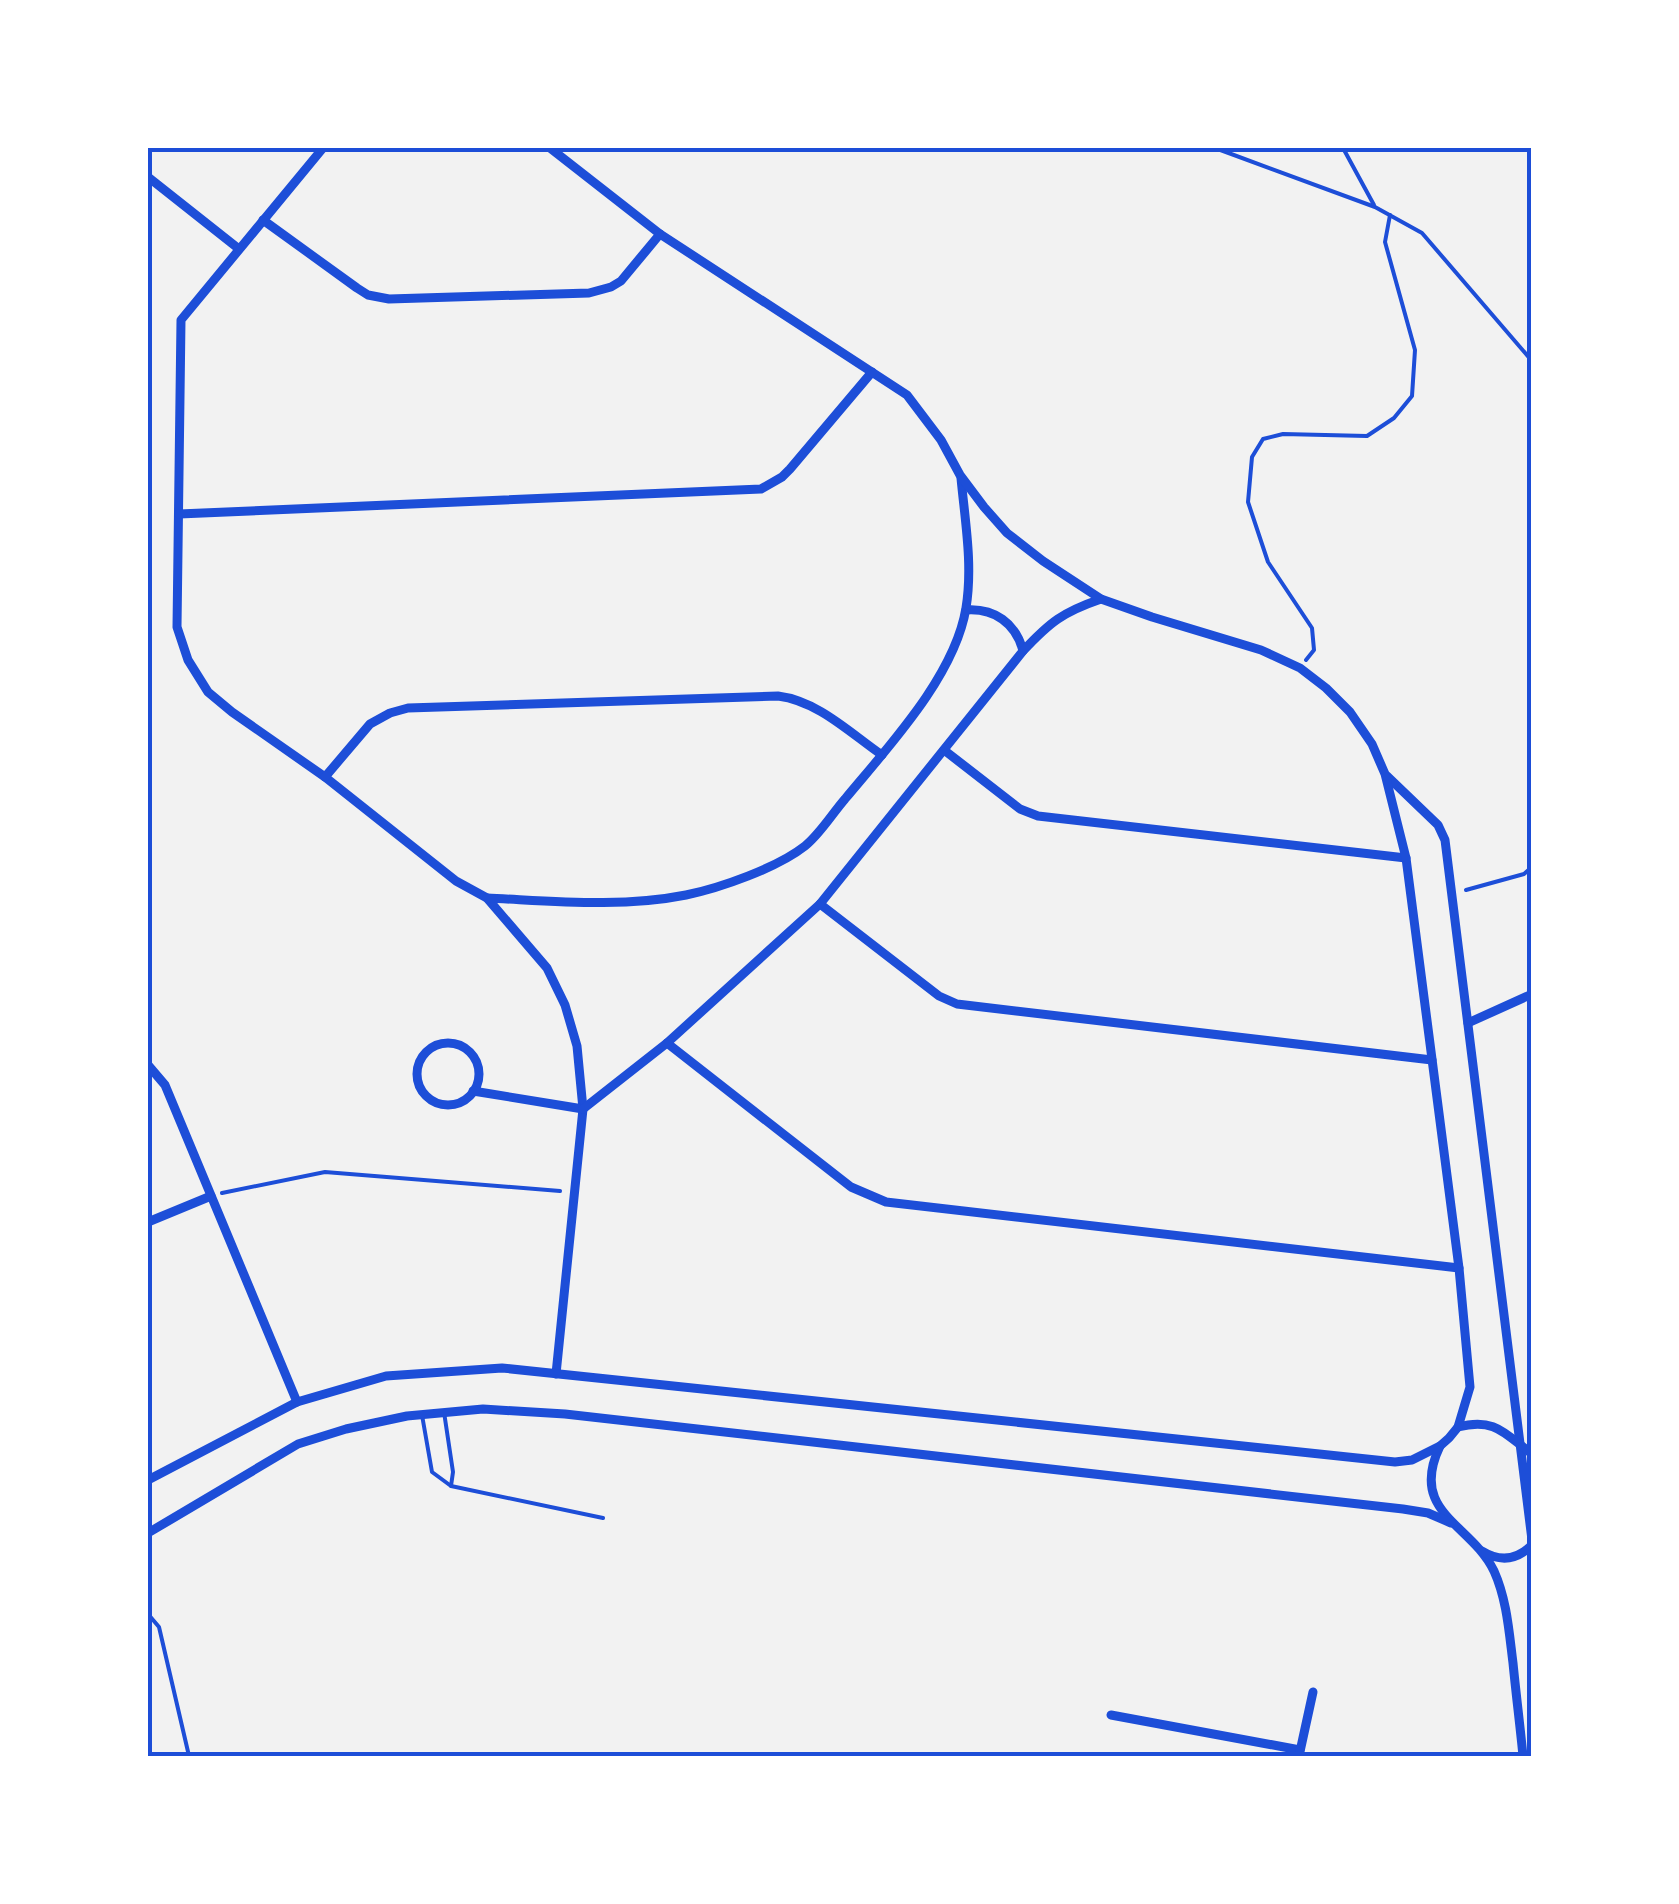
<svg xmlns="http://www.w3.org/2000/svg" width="1679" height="1904" font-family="'Fira Sans',sans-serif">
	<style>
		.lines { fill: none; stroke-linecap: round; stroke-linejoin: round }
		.path { stroke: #1d4ed8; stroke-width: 4 }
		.service { stroke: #1d4ed8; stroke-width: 4 }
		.minor { stroke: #1d4ed8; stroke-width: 9 }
		.neatline { fill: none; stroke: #1d4ed8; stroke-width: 4 }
	</style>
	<rect width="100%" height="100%" fill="#f2f2f2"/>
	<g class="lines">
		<g class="path">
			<polyline points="1215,148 1375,207 1422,233 1532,361"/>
			<polyline points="1343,148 1374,205"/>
			<polyline points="1306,660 1314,650 1312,628 1268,562 1248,502 1252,457 1263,439 1283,434 1367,436 1394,418 1412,396 1415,350 1385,242 1390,215"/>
			<polyline points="1466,890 1524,874 1532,867"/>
			<polyline points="222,1193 325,1172 560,1191"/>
		</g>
		<g class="service">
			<polyline points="444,1412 453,1472 451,1486"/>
			<polyline points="422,1415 432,1472 451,1486 603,1518"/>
			<polyline points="148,1614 159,1627 189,1756"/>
		</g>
		<g class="minor">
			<polyline points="323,148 181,320 177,627 188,660 208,692 232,712 325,777 456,881 487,898 547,968 565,1005 577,1046 583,1109 556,1374"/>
			<polyline points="148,177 239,249"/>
			<polyline points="263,220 357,288 368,295 389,299 589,293 611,287 621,281 660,234"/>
			<polyline points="179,514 761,489 782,477 790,469 872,372"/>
			<path d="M 966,610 C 994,608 1016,623 1023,651"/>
			<polyline points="944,750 1020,809 1038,816 1406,858"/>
			<polyline points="1387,776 1438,825 1445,840 1532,1540"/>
			<path d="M 325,777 L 370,724 L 390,713 L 408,708 L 778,696 C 818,701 850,733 882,755"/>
			<path d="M 487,898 C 553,901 621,908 686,895 C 720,888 777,868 805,846 C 820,834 832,814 845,799 C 888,747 955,676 966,608 C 973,565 965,521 961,478"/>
			<polyline points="820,904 939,996 957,1004 1432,1060"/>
			<polyline points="1468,1023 1532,994"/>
			<polyline points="667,1043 851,1187 886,1202 1459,1268"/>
			<circle cx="448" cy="1074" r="31"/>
			<polyline points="148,1065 165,1085 297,1402"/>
			<polyline points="473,1091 583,1109"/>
			<path d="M 583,1109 L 667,1043 L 820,904 L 1023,651 C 1050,622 1063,612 1101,599"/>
			<polyline points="148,1222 211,1196"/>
			<path d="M 1458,1427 C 1495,1417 1505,1434 1532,1454"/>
			<path d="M 1440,1446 C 1408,1513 1471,1523 1494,1571 C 1507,1600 1509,1632 1513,1663 C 1516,1694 1520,1725 1523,1756"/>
			<polyline points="148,1480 297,1402 386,1376 502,1368 1395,1462 1412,1460 1440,1446 1449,1438 1458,1427 1470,1387 1459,1268 1406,858 1385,774 1372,744 1350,712 1326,688 1300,668 1261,650 1152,617 1101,599 1043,561 1007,533 984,507 960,475 941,440 907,395 660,234 550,148"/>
			<polyline points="148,1533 298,1444 346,1429 407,1416 483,1409 565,1414 1403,1509 1428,1513 1451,1523"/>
			<path d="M 1482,1551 C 1500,1562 1517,1560 1532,1545"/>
			<polyline points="1111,1715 1300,1750"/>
			<polyline points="1299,1756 1313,1692"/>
		</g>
	</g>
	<rect width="1679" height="1904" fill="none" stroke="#ffffff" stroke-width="300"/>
	<rect x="150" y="150" width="1379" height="1604" class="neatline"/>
</svg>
